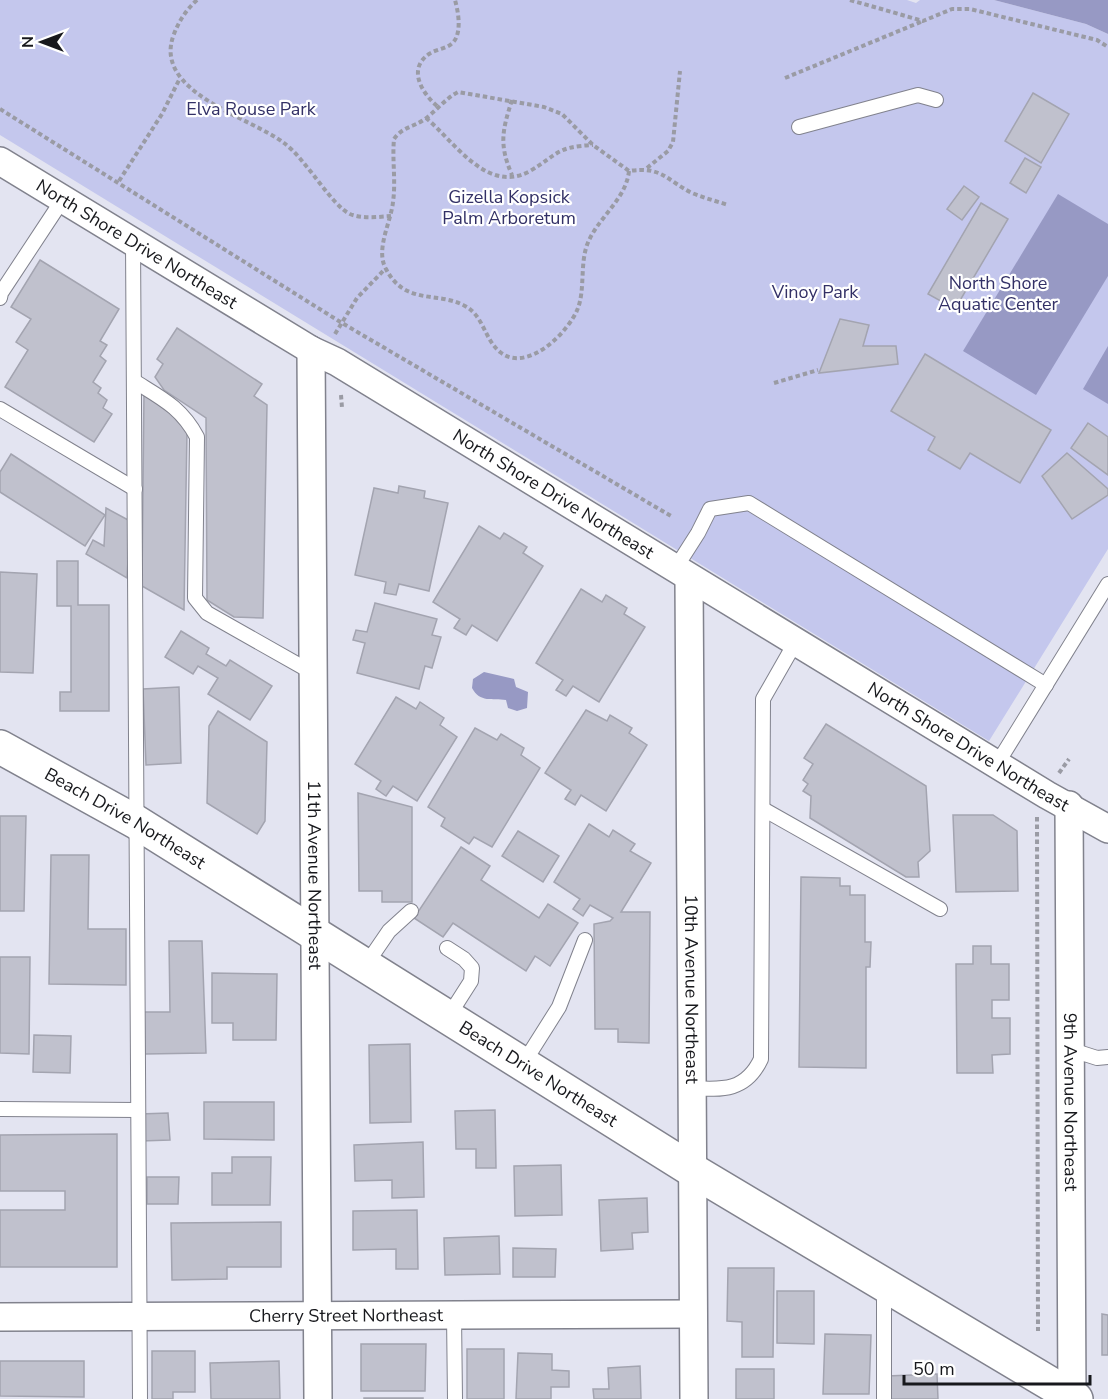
<svg xmlns="http://www.w3.org/2000/svg" width="1108" height="1399" font-family="'Nunito Sans',sans-serif">
	<style>
		.green { fill: #c4c7ed }
		.water { fill: #9799c4 }
		.building { fill: #c0c1cd; stroke: #a3a4b0; stroke-width: 1.5 }
		.lines { fill: none; stroke-linecap: round; stroke-linejoin: round }
		.service-casing { stroke: #81828d; stroke-width: 16 }
		.minor-casing { stroke: #81828d; stroke-width: 30 }
		.tertiary-casing { stroke: #81828d; stroke-width: 36 }
		.path { stroke: #9a9ba4; stroke-width: 4; stroke-dasharray: 4.5 3; stroke-linecap: butt }
		.service { stroke: #fff; stroke-width: 14 }
		.minor { stroke: #fff; stroke-width: 27 }
		.tertiary { stroke: #fff; stroke-width: 33 }
		.labels { text-anchor: middle; stroke-width: 4.5; stroke-linejoin: round; paint-order: stroke }
		.park-label { font-size: 18px; fill: #323066; stroke: #fff }
		.street-label { font-size: 18px; fill: #17181c; stroke: #fff }
	</style>
	<rect width="100%" height="100%" fill="#e3e4f1"/>
	<polygon class="green" points="0,0 907,0 916,3 920,0 994,0 1086,24 1108,34 1108,549 989,741 0,135"/>
	<g class="water">
		<polygon points="994,0 1108,0 1108,34 1086,24"/>
		<polygon points="1058,194 1108,224 1108,276 1036,395 963,351"/>
		<polygon points="1108,346 1108,404 1083,389"/>
		<path d="M 484,672 L 514,679 L 516,687 L 528,692 L 527,708 L 517,711 L 508,708 L 506,700 C 492,698 480,703 472,688 L 473,679 Z"/>
	</g>
	<g class="building">
		<polygon points="1033,93 1069,114 1041,163 1005,141"/>
		<polygon points="1025,158 1041,167 1026,193 1010,183"/>
		<polygon points="964,186 979,197 962,220 947,209"/>
		<polygon points="981,203 1008,219 955,309 928,294"/>
		<polygon points="40,260 119,309 100,341 107,345 100,356 106,361 93,382 101,388 98,393 107,400 103,408 112,414 94,442 5,387 28,350 16,342 31,319 11,307"/>
		<polygon points="840,319 869,325 863,346 896,346 898,364 819,373"/>
		<polygon points="177,328 262,384 254,396 267,405 263,618 234,617 207,600 206,418 164,390 155,377 163,364 157,359"/>
		<polygon points="925,354 1051,430 1020,483 970,453 960,469 928,450 935,437 891,411"/>
		<polygon points="144,392 179,414 187,430 184,610 142,586"/>
		<polygon points="1088,423 1108,437 1108,475 1071,448"/>
		<polygon points="1067,453 1108,489 1108,495 1072,519 1042,476"/>
		<polygon points="11,454 105,515 85,546 0,492 0,472"/>
		<polygon points="399,486 425,491 424,498 448,503 429,591 399,584 396,595 384,593 386,582 355,575 374,488 398,493"/>
		<polygon points="106,508 130,521 127,578 86,554 93,540 104,546"/>
		<polygon points="479,526 500,539 504,533 527,547 523,553 543,566 497,641 472,625 466,635 454,628 460,619 433,602"/>
		<polygon points="57,561 78,561 78,605 109,605 109,711 60,711 60,692 71,692 71,606 57,606"/>
		<polygon points="0,572 37,574 33,673 0,672"/>
		<polygon points="581,589 602,602 606,595 627,608 624,614 645,627 599,702 573,686 566,696 556,690 563,680 536,663"/>
		<polygon points="375,603 437,619 432,635 441,637 432,668 425,666 419,689 357,673 365,643 353,640 356,630 367,632"/>
		<polygon points="181,631 209,648 206,654 226,666 230,660 272,686 250,720 208,694 218,678 198,666 193,674 165,657"/>
		<polygon points="179,687 181,763 146,765 143,689"/>
		<polygon points="396,697 416,709 420,702 444,718 440,725 457,737 417,801 393,786 386,796 376,789 381,781 355,764"/>
		<polygon points="586,710 607,721 610,715 632,728 629,733 647,745 606,811 581,795 575,805 565,799 571,790 545,773"/>
		<polygon points="218,711 267,742 265,821 257,834 207,803 209,726"/>
		<polygon points="826,724 926,786 930,851 918,862 919,877 906,877 810,818 811,796 803,791 808,784 803,780 813,764 804,758"/>
		<polygon points="475,728 497,740 501,734 524,748 521,755 540,768 492,847 474,837 469,844 441,826 445,818 428,807"/>
		<polygon points="358,793 412,807 412,902 382,902 382,891 359,891"/>
		<polygon points="953,815 993,815 1017,831 1018,891 956,892"/>
		<polygon points="0,816 26,816 24,911 0,911"/>
		<polygon points="589,824 609,837 613,830 635,844 630,851 651,863 621,912 650,912 649,1043 618,1042 618,1029 595,1029 594,924 610,921 613,918 590,905 583,916 573,909 580,899 554,882"/>
		<polygon points="518,831 559,856 543,882 502,856"/>
		<polygon points="461,847 490,866 481,880 539,918 548,904 578,923 550,966 535,956 526,971 453,923 443,937 414,918"/>
		<polygon points="51,855 89,855 88,929 126,929 126,985 49,984"/>
		<polygon points="801,877 840,878 840,886 850,886 850,895 865,895 865,942 871,942 870,967 866,967 866,1068 799,1067"/>
		<polygon points="169,941 202,941 206,1053 145,1054 144,1012 170,1012"/>
		<polygon points="973,946 991,946 991,964 1009,964 1009,1000 992,1000 992,1018 1010,1018 1010,1054 992,1055 993,1073 957,1073 956,964 973,964"/>
		<polygon points="0,957 30,957 29,1054 0,1053"/>
		<polygon points="212,973 277,974 276,1040 233,1040 233,1023 212,1023"/>
		<polygon points="34,1035 71,1036 70,1073 33,1072"/>
		<polygon points="410,1044 411,1122 370,1123 369,1045"/>
		<polygon points="204,1102 274,1102 274,1140 204,1139"/>
		<polygon points="495,1110 496,1168 476,1168 476,1149 456,1149 455,1111"/>
		<polygon points="168,1113 170,1140 141,1141 140,1114"/>
		<polygon points="117,1134 117,1267 0,1267 0,1210 65,1210 65,1191 0,1191 0,1135"/>
		<polygon points="423,1142 424,1197 392,1198 392,1180 355,1181 354,1145"/>
		<polygon points="232,1157 271,1157 270,1205 212,1205 212,1173 232,1173"/>
		<polygon points="561,1165 562,1215 515,1216 514,1166"/>
		<polygon points="147,1177 179,1177 178,1204 147,1204"/>
		<polygon points="647,1198 648,1232 632,1233 633,1249 601,1251 599,1200"/>
		<polygon points="417,1210 418,1269 396,1269 396,1249 353,1250 353,1211"/>
		<polygon points="281,1222 281,1267 227,1267 227,1279 172,1280 171,1223"/>
		<polygon points="499,1236 500,1274 445,1275 444,1238"/>
		<polygon points="513,1248 556,1249 555,1277 513,1277"/>
		<polygon points="728,1268 774,1268 773,1357 742,1357 742,1322 727,1321"/>
		<polygon points="777,1291 814,1291 814,1344 777,1343"/>
		<polygon points="1102,1314 1108,1315 1108,1355 1102,1355"/>
		<polygon points="825,1334 871,1335 869,1394 823,1394"/>
		<polygon points="361,1344 426,1344 425,1391 361,1391"/>
		<rect x="467" y="1349" width="37" height="50"/>
		<polygon points="152,1351 195,1351 195,1392 173,1392 173,1399 152,1399"/>
		<polygon points="518,1353 552,1354 552,1370 569,1371 569,1387 551,1387 551,1399 516,1399"/>
		<polygon points="0,1361 84,1361 84,1397 0,1396"/>
		<polygon points="279,1361 280,1399 211,1399 210,1363"/>
		<polygon points="640,1366 641,1399 594,1399 593,1389 609,1389 608,1368"/>
		<rect x="736" y="1369" width="38" height="30"/>
		<polygon points="937,1374 938,1399 888,1399 887,1376"/>
		<rect x="364" y="1398" width="59" height="1"/>
	</g>
	<g class="lines">
		<defs>
			<g id="service">
				<polyline points="799,127 918,95 936,100"/>
				<polyline points="133,242 140,1399"/>
				<polyline points="0,298 1,293 63,199"/>
				<path d="M 134,381 C 161,398 181,407 197,437 L 195,598 L 207,613 L 313,673"/>
				<polyline points="0,409 135,489"/>
				<polyline points="675,569 698,533 710,509 749,503 1046,685"/>
				<polyline points="997,764 1108,584"/>
				<polyline points="763,809 940,909"/>
				<polyline points="447,948 464,959 472,968 471,981 448,1017"/>
				<polyline points="365,966 389,931 411,911"/>
				<polyline points="1072,1050 1097,1058 1108,1057"/>
				<polyline points="523,1064 559,1007 585,940"/>
				<path d="M 692,1088 C 723,1090 746,1091 761,1059 L 763,699 L 795,643"/>
				<polyline points="0,1109 138,1110"/>
				<polyline points="884,1285 884,1399"/>
				<polyline points="454,1315 455,1399"/>
			</g>
			<g id="minor">
				<path id="s1" d="M 0,161 L 311,350 L 337,362 L 1047,795 L 1108,829"/>
				<path id="s2" d="M 311,350 L 318,1399"/>
				<path id="s3" d="M 689,578 L 694,1399"/>
				<path id="s4" d="M 1069,805 L 1072,1399"/>
				<path id="s5" d="M 0,1317 L 693,1314"/>
			</g>
			<g id="tertiary">
				<path id="s6" d="M 0,747 L 136,822 L 692,1170 L 1076,1399"/>
			</g>
		</defs>
		<use href="#service" class="service-casing"/>
		<use href="#minor" class="minor-casing"/>
		<use href="#tertiary" class="tertiary-casing"/>
		<g class="path">
			<path d="M 197,0 C 186,10 179,21 174,34 C 151,92 250,117 284,143 C 306,159 331,205 350,214 C 362,219 378,217 391,216"/>
			<polyline points="850,0 923,21 952,9 970,9 1097,40 1108,47"/>
			<polyline points="785,78 923,21"/>
			<path d="M 512,100 C 502,131 499,145 512,175"/>
			<path d="M 437,106 C 422,93 407,69 429,54 C 438,48 451,49 456,38 C 461,27 458,11 455,0"/>
			<polyline points="0,109 342,323 671,516"/>
			<path d="M 426,118 C 454,141 487,195 530,171 C 559,154 555,147 593,145"/>
			<polyline points="647,168 668,151 673,142 680,71"/>
			<path d="M 629,171 C 626,200 597,218 587,245 C 580,265 585,289 578,308 C 569,332 527,374 500,352 C 484,339 484,316 465,306 C 439,291 405,306 386,269 C 375,250 391,222 393,202 C 396,181 392,160 394,139 C 402,127 414,127 425,119 C 437,110 445,99 458,92 L 544,107 L 562,114 L 593,145 L 629,171 C 662,166 666,180 692,193 C 704,198 716,201 728,205"/>
			<polyline points="119,181 162,114 180,78"/>
			<polyline points="335,334 357,298 385,269"/>
			<polyline points="774,383 818,370"/>
			<polyline points="341,395 342,408"/>
			<polyline points="1059,773 1069,759"/>
			<polyline points="1037,817 1038,1331"/>
		</g>
		<use href="#service" class="service"/>
		<use href="#minor" class="minor"/>
		<use href="#tertiary" class="tertiary"/>
	</g>
	<g class="labels">
		<g class="park-label">
			<text x="251" y="115">Elva Rouse Park</text>
			<text x="509" y="203">Gizella Kopsick<tspan x="509" dy="21">Palm Arboretum</tspan></text>
			<text x="998" y="289">North Shore<tspan x="998" dy="21">Aquatic Center</tspan></text>
			<text x="815" y="298">Vinoy Park</text>
		</g>
		<g class="street-label">
			<text dy="6" stroke="none"><textPath href="#s1" startOffset="160">North Shore Drive Northeast</textPath></text>
			<text dy="6" stroke="none"><textPath href="#s1" startOffset="646">North Shore Drive Northeast</textPath></text>
			<text dy="6" stroke="none"><textPath href="#s1" startOffset="1132">North Shore Drive Northeast</textPath></text>
			<text dy="6" stroke="none"><textPath href="#s6" startOffset="144">Beach Drive Northeast</textPath></text>
			<text dy="6" stroke="none"><textPath href="#s2" startOffset="525">11th Avenue Northeast</textPath></text>
			<text dy="6" stroke="none"><textPath href="#s3" startOffset="411">10th Avenue Northeast</textPath></text>
			<text dy="6" stroke="none"><textPath href="#s6" startOffset="630">Beach Drive Northeast</textPath></text>
			<text dy="6" stroke="none"><textPath href="#s4" startOffset="297">9th Avenue Northeast</textPath></text>
			<text dy="6" stroke="none"><textPath href="#s5" startOffset="346">Cherry Street Northeast</textPath></text>
		</g>
	</g>
	<g transform="translate(42 42) rotate(270)" stroke="#ffffff" stroke-width="4.5" paint-order="stroke">
	<path d="M0-4.5L10 22L0 15L-10 22Z" fill="#17181c"/>
	<text y="-9" font-size="16" font-weight="bold" text-anchor="middle" fill="#17181c">N</text>
	</g>
	<path d="M904 1375v9h186v-9" fill="none" stroke="#17181c" stroke-width="3"/>
	<text x="913" y="1375" font-size="18" fill="#17181c" stroke="#ffffff" stroke-width="4.5" paint-order="stroke">50 m</text>
</svg>
